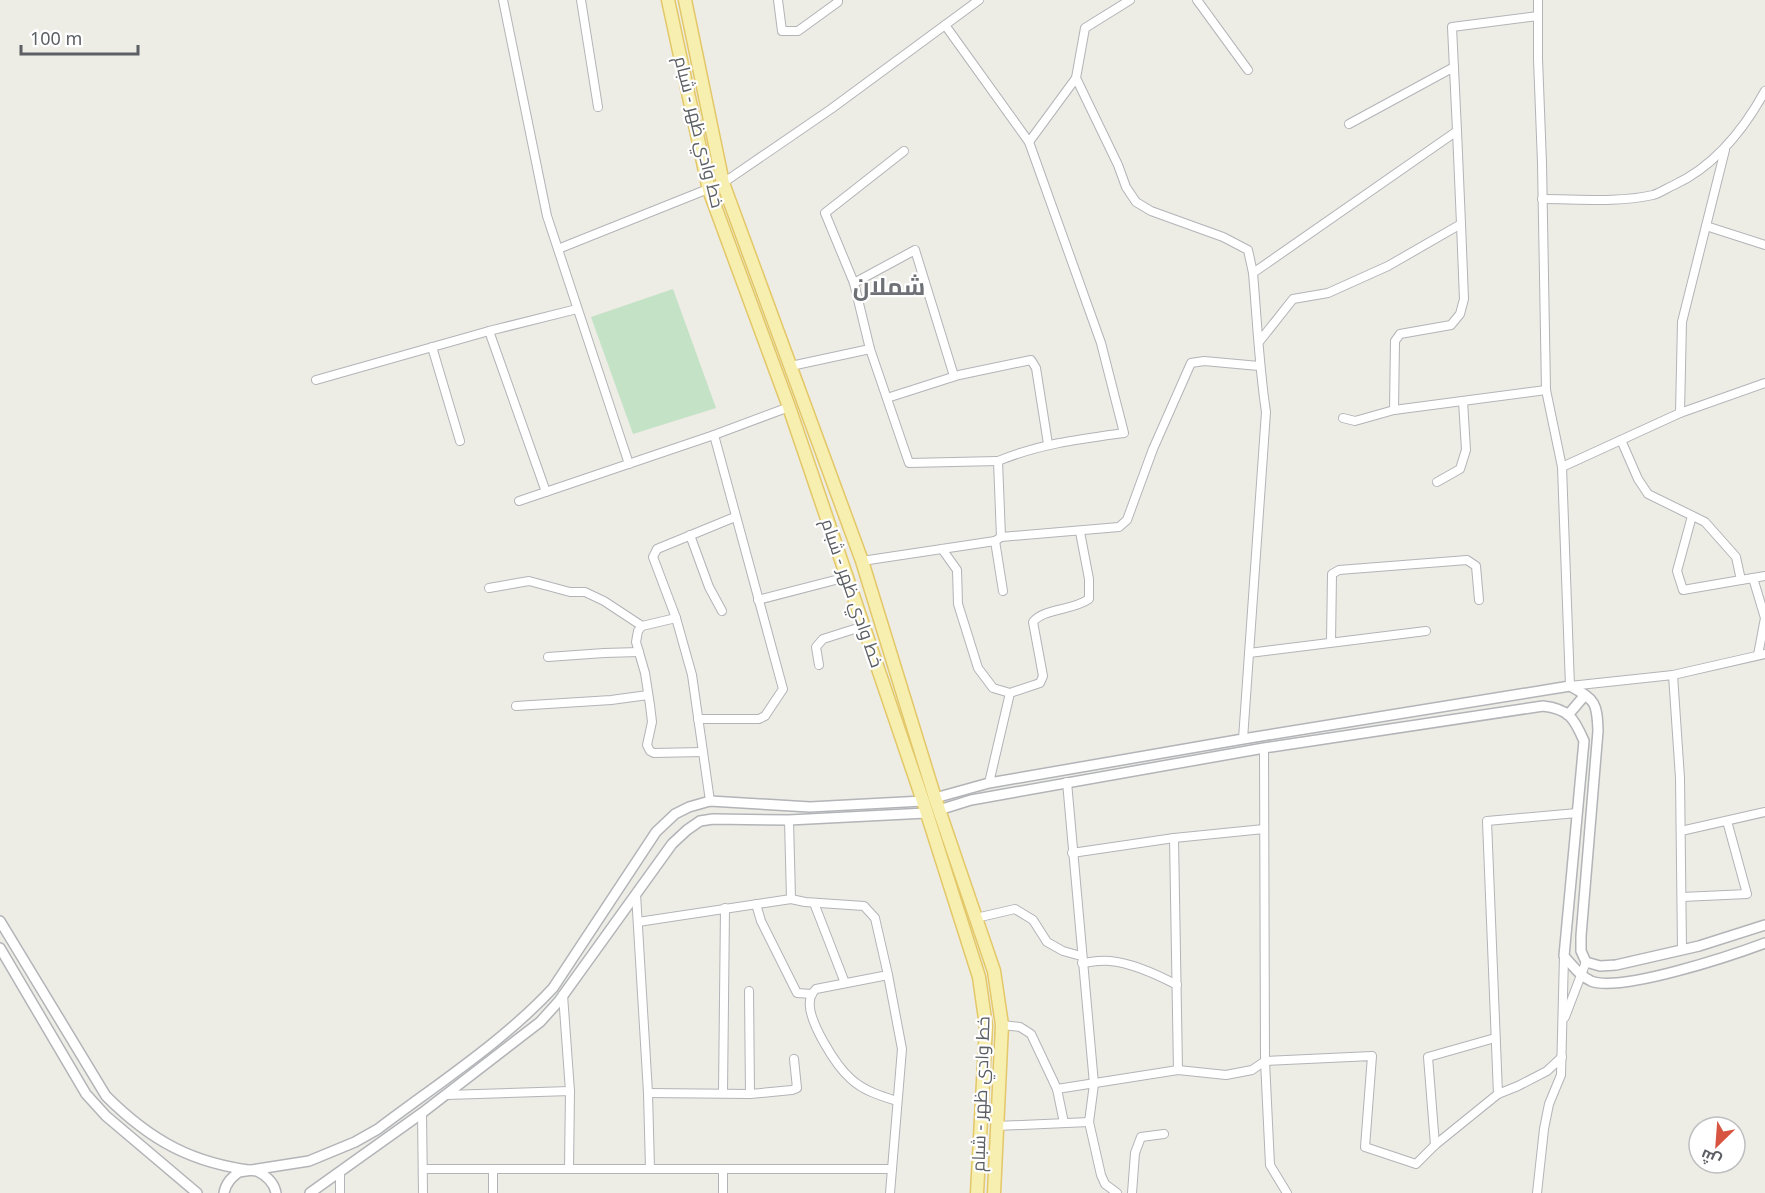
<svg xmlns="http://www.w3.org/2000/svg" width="1765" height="1193" font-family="'Noto Sans',Cairo,sans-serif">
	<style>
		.pitch { fill: #c4e2c5 }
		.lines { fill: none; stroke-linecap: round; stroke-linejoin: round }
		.minor-casing { stroke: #b2b4b8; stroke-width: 10 }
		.tertiary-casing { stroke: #b2b4b8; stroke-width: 12 }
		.primary-casing { stroke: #e3c768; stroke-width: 15 }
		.minor { stroke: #fff; stroke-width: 8 }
		.tertiary { stroke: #fff; stroke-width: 9 }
		.primary { stroke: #f6efb0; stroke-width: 12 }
		.labels { text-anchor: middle; stroke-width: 4.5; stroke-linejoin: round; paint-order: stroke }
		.street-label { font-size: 18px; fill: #5c5f63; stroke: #fff }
		.district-label { font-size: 24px; font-weight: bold; fill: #6d7175; stroke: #fff }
	</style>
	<rect width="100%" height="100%" fill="#edece5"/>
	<polygon class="pitch" points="673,289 716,408 633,434 591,317"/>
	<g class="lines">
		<defs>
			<g id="minor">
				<polyline points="503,0 547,216 629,464"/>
				<polyline points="581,0 598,107"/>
				<polyline points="778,0 782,31 798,31 838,2 838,0"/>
				<polyline points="1197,0 1248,70"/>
				<polyline points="1076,78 1118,165 1126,187 1136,202 1151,211 1223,237 1248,250 1253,273"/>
				<polyline points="1349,124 1454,67"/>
				<polyline points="1457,131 1452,27 1538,16"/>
				<polyline points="1029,142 1076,78 1085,28 1130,0"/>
				<path d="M 1542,199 C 1578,199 1618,203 1653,195 C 1660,193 1667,188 1674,185 C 1715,166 1743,131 1765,91"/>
				<polyline points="1461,224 1464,299 1460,314 1451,325 1400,334 1395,341 1394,410 1546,390 1542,163 1538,59 1538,0"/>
				<polyline points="1706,226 1765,245"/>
				<polyline points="558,249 723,183 831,109 979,0"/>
				<polyline points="854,283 825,213 904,151"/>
				<polyline points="489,331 546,492"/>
				<polyline points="432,347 460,441"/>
				<polyline points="870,349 854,283 915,250 954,376"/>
				<polyline points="791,366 870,349 909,463 998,461"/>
				<polyline points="316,380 489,331 577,309"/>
				<polyline points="1546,390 1562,467 1570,686 1673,675 1680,778 1682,949"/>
				<polyline points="887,398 959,375 1031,360 1036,368 1048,444"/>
				<polyline points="1680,413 1682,322 1725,150"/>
				<polyline points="1343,418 1355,421 1394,410"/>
				<polyline points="1621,440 1638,479 1648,494 1705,522 1736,557 1741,580 1683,590 1677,571 1692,516"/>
				<polyline points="1562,467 1680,413 1765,383"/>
				<polyline points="1437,482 1460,469 1466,450 1463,401"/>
				<polyline points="519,501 714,435 789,407"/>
				<polyline points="690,535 709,587 722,611"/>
				<polyline points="1001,537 1119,527 1127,520 1153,449 1191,363 1204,361 1259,366"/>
				<polyline points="995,541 1003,591"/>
				<path d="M 942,549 L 957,570 L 958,604 L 978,668 L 993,688 L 1010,693 L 1040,683 L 1043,676 L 1033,622 C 1044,608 1072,611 1089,599 L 1089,579 L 1080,532"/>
				<path d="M 862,561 L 995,541 L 1001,537 L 998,461 C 1039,444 1080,439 1124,433 L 1101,343 L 1029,142 L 945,25"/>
				<polyline points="1753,578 1765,576"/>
				<polyline points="1741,580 1753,578 1765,618 1758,655"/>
				<polyline points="489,588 529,581 570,592 585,592 604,601 642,626"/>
				<polyline points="758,600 847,577"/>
				<polyline points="676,618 642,626 638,631 636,642 645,673 650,705 652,722 647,745 650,751 654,753 703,752"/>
				<polyline points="1331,642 1332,574 1339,570 1467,560 1476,566 1479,600"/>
				<polyline points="1249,653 1426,631"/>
				<polyline points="548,657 604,653 639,652"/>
				<polyline points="819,665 816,647 823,639 864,626"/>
				<polyline points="1673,675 1765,654"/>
				<polyline points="516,706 611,700 648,695"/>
				<polyline points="698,719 759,719 765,716 783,689 714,435"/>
				<path d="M 1243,739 L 1266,412 C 1259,366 1257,319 1253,273 L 1457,131 L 1461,224 L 1388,266 L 1328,293 L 1293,299 L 1259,342"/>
				<polyline points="1264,748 1265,1061 1270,1165 1287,1193"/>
				<polyline points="1067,782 1094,1084 1089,1122 1101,1175 1105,1184 1117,1193"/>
				<polyline points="989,783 1010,693"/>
				<polyline points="710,801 692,675 676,618 653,557 657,549 735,517"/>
				<polyline points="789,820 791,899"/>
				<polyline points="1681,831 1765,812"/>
				<polyline points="1174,838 1178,1070"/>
				<polyline points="1072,853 1174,838 1264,829"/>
				<polyline points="636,894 648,1093 650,1169"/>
				<polyline points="1682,897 1747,894 1727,821"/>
				<polyline points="814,903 845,983"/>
				<polyline points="756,904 761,921 797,993 812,994"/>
				<polyline points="976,918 1015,909 1033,920 1047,942 1063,951 1081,956"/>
				<polyline points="638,922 791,899 805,902 864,906 875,918 888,975 902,1049 890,1193"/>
				<path d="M 1082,963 C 1091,962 1101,960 1110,961 C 1132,963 1158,975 1177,985"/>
				<path d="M 888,975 L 816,989 C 813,992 810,996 810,1001 C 807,1020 836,1066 851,1079 C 864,1091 881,1096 897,1101"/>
				<polyline points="749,991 750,1094"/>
				<polyline points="563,995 570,1091"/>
				<polyline points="1565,1017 1586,962"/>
				<polyline points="1002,1025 1020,1027 1031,1034 1057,1089 1064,1123"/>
				<polyline points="1057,1089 1178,1070 1226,1075 1252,1070 1265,1061 1372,1056 1365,1147 1416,1164 1435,1145 1498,1094 1518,1086 1547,1071 1562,1057"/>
				<polyline points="648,1093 750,1094 792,1090 797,1088 794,1059"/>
				<polyline points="723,1093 725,908"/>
				<polyline points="1498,1094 1487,821 1577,813"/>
				<polyline points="446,1095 570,1091 569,1169"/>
				<polyline points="422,1113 423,1193"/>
				<polyline points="997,1126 1089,1122"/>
				<polyline points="1435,1145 1428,1057 1495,1038"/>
				<polyline points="423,1169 892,1169"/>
				<polyline points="493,1169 493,1193"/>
				<polyline points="340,1173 340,1193"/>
				<polyline points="723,1193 723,1169"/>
				<polyline points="1132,1193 1135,1153 1141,1137 1164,1134"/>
				<polyline points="1537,1193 1544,1129 1549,1104 1561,1075 1564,956"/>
			</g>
			<g id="tertiary">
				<polyline points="1568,715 1585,695"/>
				<path d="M 935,798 L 989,783 L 1243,739 L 1570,686 C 1596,700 1597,703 1598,731 L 1581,936 L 1581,951 L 1586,962 L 1600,966 L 1616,965 L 1699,946 L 1765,925"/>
				<path d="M 939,810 L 971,800 L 1264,748 L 1543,706 C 1569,709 1574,718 1584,741 L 1564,956 C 1572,965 1580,976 1591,981 C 1620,993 1733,955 1765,943"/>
				<path d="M 0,921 L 106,1096 C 151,1141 193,1164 257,1171 C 267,1176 274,1182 276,1193"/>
				<polyline points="0,948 86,1094 106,1116 197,1193"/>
				<path d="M 224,1193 C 226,1183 231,1178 239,1172 L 309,1161 L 355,1142 L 378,1129 C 436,1085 504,1041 553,988 L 656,832 L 675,814 L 689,807 L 710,801 L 810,807 L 923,801"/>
				<polyline points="310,1193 422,1113 540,1022 559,1001 672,844 687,830 700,821 713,819 789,820 926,813"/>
			</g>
			<g id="primary">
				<polyline points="668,0 709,190 789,407 923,801 979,977 986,1026 977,1193"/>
				<polyline points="685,0 723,183 862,561 935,798 994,971 1002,1025 994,1193"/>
			</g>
		</defs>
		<use href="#minor" class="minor-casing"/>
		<use href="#tertiary" class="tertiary-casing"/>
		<use href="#primary" class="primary-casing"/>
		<use href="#minor" class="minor"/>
		<use href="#tertiary" class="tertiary"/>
		<use href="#primary" class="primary"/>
	</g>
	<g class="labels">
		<g class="street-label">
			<text transform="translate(699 132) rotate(76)" y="6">خط وادي ظهر - شبام</text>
			<text transform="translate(852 593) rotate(71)" y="6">خط وادي ظهر - شبام</text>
			<text transform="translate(981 1094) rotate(-88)" y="6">خط وادي ظهر - شبام</text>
		</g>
		<g class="district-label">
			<text x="889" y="295">شملان</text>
		</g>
	</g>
	<g transform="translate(1717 1145) rotate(205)"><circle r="28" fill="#ffffff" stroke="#bebfc1" stroke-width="1.5"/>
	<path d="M0-4.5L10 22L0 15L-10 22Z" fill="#d75441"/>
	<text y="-9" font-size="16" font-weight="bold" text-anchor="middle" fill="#5c5f63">ش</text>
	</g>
	<path d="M21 45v9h117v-9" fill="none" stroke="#5c5f63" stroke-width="3"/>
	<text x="30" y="45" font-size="18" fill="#5c5f63" stroke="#ffffff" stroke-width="4.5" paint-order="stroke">100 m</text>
</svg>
